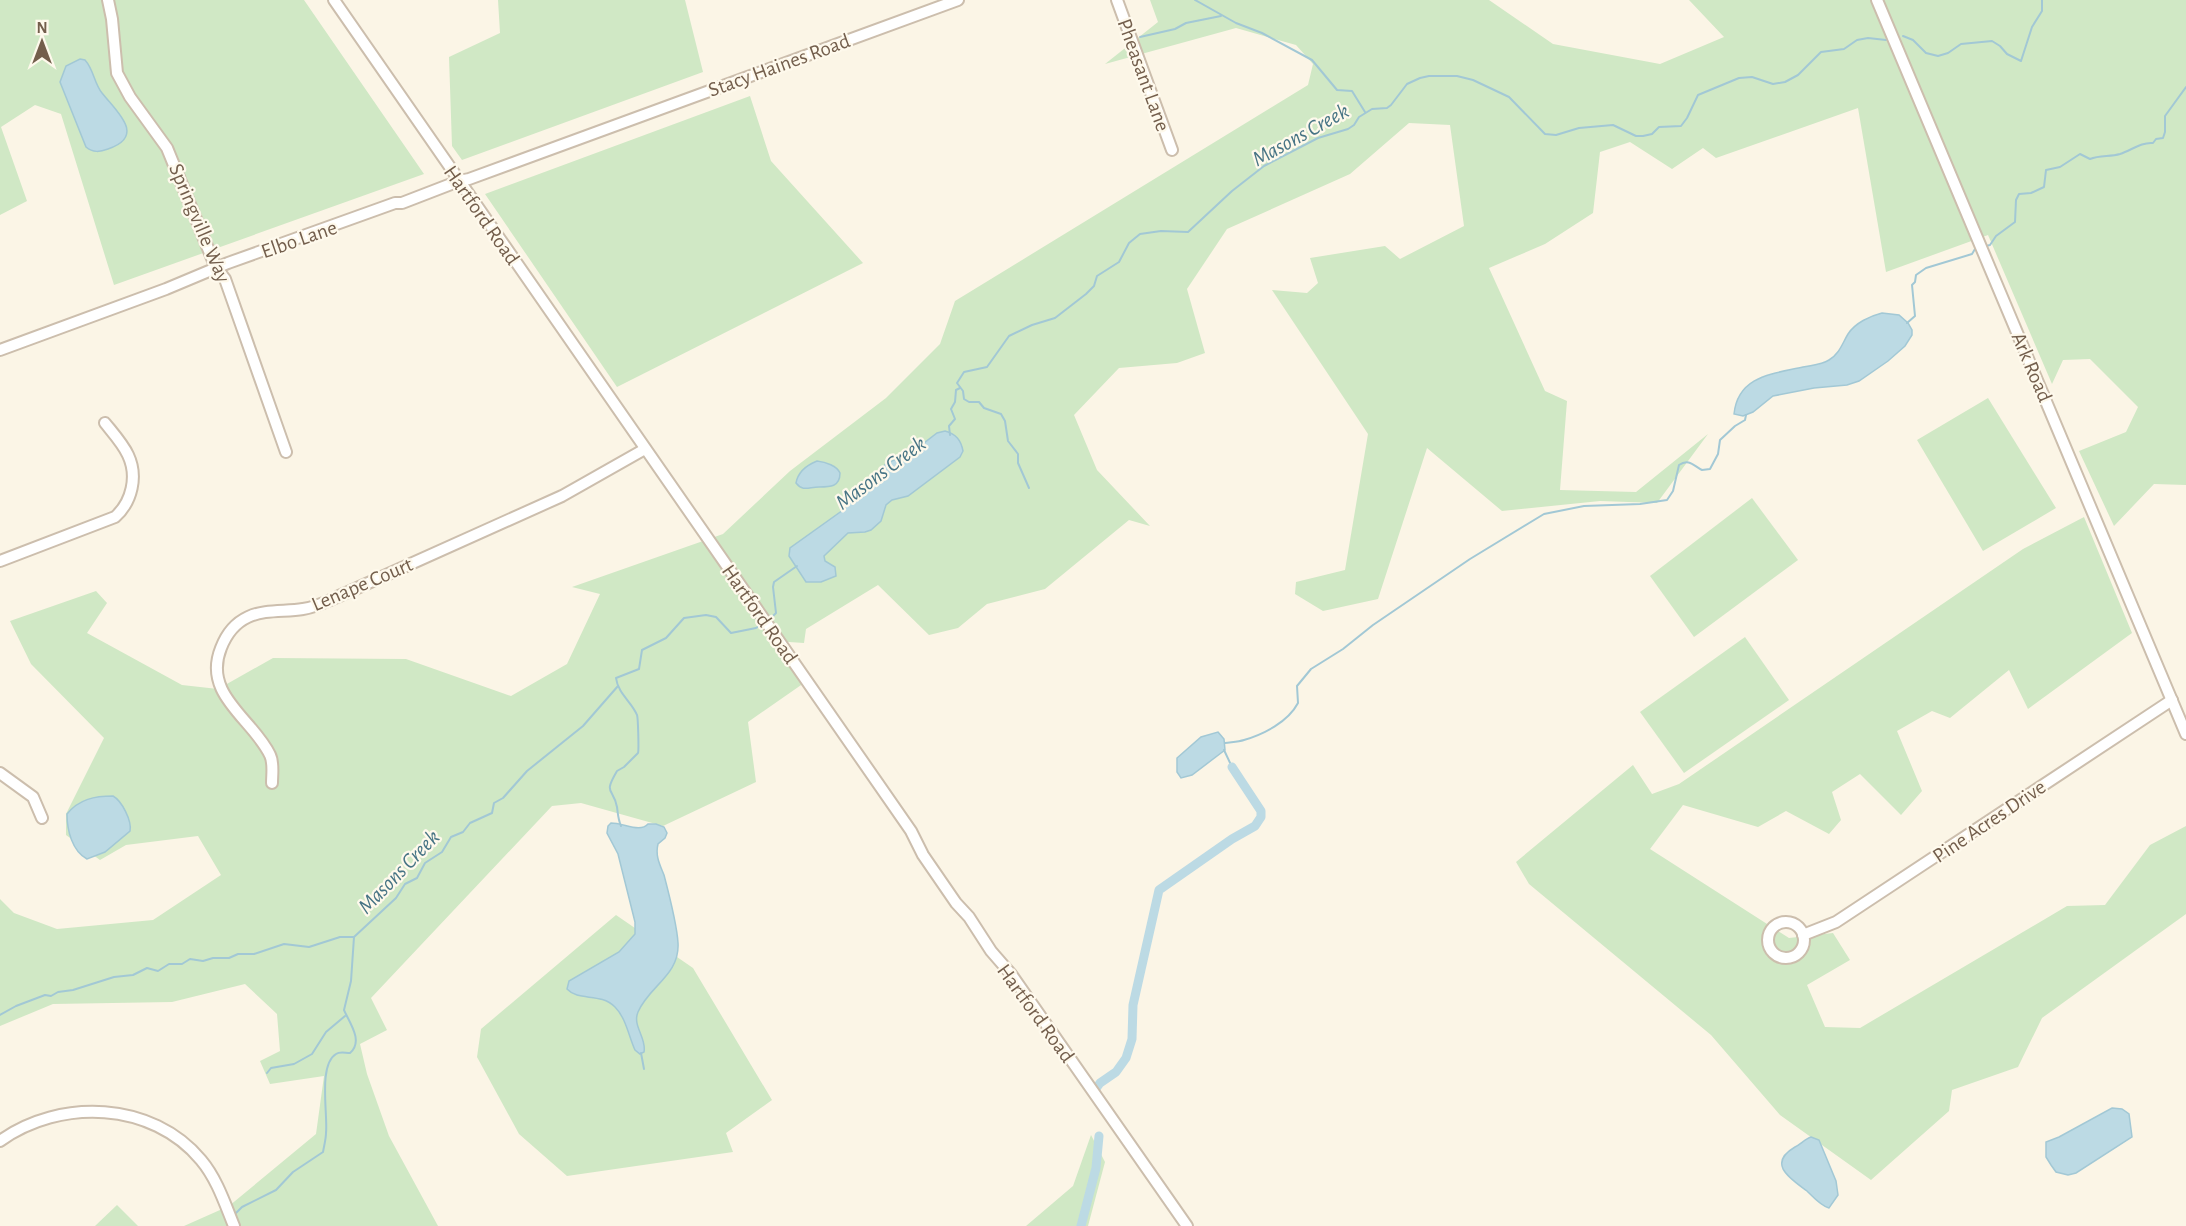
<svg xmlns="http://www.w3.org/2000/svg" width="2186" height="1226" font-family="'Alegreya Sans',sans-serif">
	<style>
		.green { fill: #d0e8c5 }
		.water { fill: #bcdae4; stroke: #a2c8d5; stroke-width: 1.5 }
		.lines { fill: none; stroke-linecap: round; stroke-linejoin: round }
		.stream { stroke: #a2c8d5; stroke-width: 2 }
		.canal { stroke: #bcdae4; stroke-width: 9 }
		.minor-casing { stroke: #ccbead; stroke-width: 14 }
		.minor { stroke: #fff; stroke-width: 10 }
		.labels { text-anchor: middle; stroke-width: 4.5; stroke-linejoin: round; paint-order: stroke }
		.street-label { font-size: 21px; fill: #735e4c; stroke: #fef9ec }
		.water-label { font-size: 22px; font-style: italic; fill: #477485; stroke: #fef9ec }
	</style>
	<rect width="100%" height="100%" fill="#fbf5e6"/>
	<g class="green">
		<polygon points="0,0 304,0 424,174 114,285 61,114 35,105 1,127 27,201 0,215"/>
		<polygon points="498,0 685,0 703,72 462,160 452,146 449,57 500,33"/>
		<polygon points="1150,0 1489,0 1553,44 1660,64 1724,37 1689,0 2186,0 2186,485 2154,484 2114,526 2079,451 2126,432 2138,407 2090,359 2063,360 2052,384 1988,235 1886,272 1858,108 1716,158 1703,148 1672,169 1630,142 1600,152 1593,213 1545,244 1489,268 1545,391 1567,401 1560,490 1636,492 1708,434 1657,503 1600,501 1502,511 1427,448 1378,599 1323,611 1295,594 1296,582 1345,570 1368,434 1272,290 1307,293 1318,283 1310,258 1385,246 1400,259 1464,226 1450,125 1409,123 1350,174 1227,229 1187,289 1205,353 1177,363 1119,368 1074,415 1097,470 1150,526 1129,520 1045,589 987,604 958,628 929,635 878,585 806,629 804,643 774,641 804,683 748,722 756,782 663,826 581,803 552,806 371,998 387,1030 360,1044 367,1074 389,1136 438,1226 184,1226 229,1206 316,1134 324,1076 270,1084 260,1061 280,1051 277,1014 245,984 172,1002 53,1004 0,1026 0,899 14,913 57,929 153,920 221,875 198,836 126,845 100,860 66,835 66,814 104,738 31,664 10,621 96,591 107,603 87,633 182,685 218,689 273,658 406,659 511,696 567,664 600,594 572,587 723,534 790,471 886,398 940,344 955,301 1308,85 1313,64 1296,45 1236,28 1105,64 1158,22"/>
		<polygon points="750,96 771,161 863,263 617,387 485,194"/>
		<polygon points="1988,398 2056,508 1983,551 1917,440"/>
		<polygon points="1752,498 1798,560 1694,637 1650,576"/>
		<polygon points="2084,517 2132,633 2028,709 2009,670 1950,718 1932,711 1897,731 1922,791 1901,815 1860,774 1832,792 1841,820 1829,834 1786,811 1758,827 1683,805 1650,849 1789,938 1833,933 1850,960 1807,985 1825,1027 1860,1028 2067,906 2105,905 2150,845 2186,826 2186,914 2042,1018 2018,1067 1952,1090 1949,1111 1871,1180 1780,1115 1711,1035 1529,884 1516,862 1633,765 1652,794 1679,784 2023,549"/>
		<polygon points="1745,637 1789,700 1684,773 1640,712"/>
		<polygon points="616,915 693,968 772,1100 726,1133 733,1152 567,1176 519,1134 477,1057 481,1029"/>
		<polygon points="1091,1135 1105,1162 1088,1226 1026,1226 1073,1186"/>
		<polygon points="117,1205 138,1226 95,1226"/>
	</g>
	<g class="water">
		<path d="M 80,59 L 85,60 C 94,70 94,83 102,93 C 116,111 147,136 108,149 C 100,152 93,153 86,147 L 60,82 L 66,66 Z"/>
		<path d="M 1882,313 L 1899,315 L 1908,323 L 1912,330 L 1912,335 L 1905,346 L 1888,361 L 1859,381 L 1847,385 L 1814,388 L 1773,396 L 1753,412 L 1743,416 L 1734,414 C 1738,376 1772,374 1803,367 C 1812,365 1821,365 1829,360 C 1840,353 1842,344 1848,334 C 1855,323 1870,316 1882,313 Z"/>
		<path d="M 945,431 C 956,434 961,440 963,451 L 960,457 L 908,496 L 892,500 L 886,505 L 881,521 L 871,530 L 865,532 L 848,533 L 824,556 L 825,561 L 835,567 L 836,576 L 821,582 L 806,582 L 789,556 L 790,548 L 843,510 L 857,491 L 887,463 L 911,453 L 937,433 Z"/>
		<path d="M 817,461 C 826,462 837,466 840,473 C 840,487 830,487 819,487 C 809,487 803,492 796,483 C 798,472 807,465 817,461 Z"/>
		<polygon points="1218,732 1224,739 1225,750 1192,775 1181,778 1177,772 1177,758 1201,737"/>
		<path d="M 113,796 C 122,801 132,821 130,831 L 105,852 L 87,859 C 72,851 67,830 67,814 C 79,799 95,796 113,796 Z"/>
		<path d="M 611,823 C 624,823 640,833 648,824 L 656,824 L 664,827 L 667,833 L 665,838 L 658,844 C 655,856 660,865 664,875 C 669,894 677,925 678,943 C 680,975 649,986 638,1012 C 632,1026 647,1038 644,1052 L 640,1054 L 635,1050 C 629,1037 626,1018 615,1007 C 600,992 579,1002 567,989 L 569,981 L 619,952 L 635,934 L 635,922 L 618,854 L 607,833 L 608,826 Z"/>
		<polygon points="2112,1108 2122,1109 2129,1114 2132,1137 2076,1173 2068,1175 2056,1172 2051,1165 2046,1157 2046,1142 2059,1137"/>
		<path d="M 1811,1137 L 1819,1140 L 1836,1181 L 1838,1195 L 1829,1208 C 1821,1206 1813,1197 1807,1191 C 1791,1179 1766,1164 1795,1147 C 1801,1144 1805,1139 1811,1137 Z"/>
	</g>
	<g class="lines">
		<g class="stream">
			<polyline points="1195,0 1236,23 1262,33 1312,60 1337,90 1352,91 1365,112"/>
			<polyline points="1903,36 1913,40 1926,53 1938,56 1948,53 1961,44 1992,41 2000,46 2007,54 2021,61 2032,27 2042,11 2042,0"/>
			<polyline points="1140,37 1175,29 1186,23 1221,16"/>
			<path d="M 1986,246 L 1990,245 L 1996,236 L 2015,222 L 2016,200 L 2019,194 L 2031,193 L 2044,187 L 2046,170 L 2060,167 L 2080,154 L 2090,159 C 2100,155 2110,157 2120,154 C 2132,150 2141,142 2153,143 L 2156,139 L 2163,138 L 2165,132 L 2165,116 L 2186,87"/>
			<polyline points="1907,323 1915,316 1912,285 1915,282 1916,275 1926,268 1972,254 1975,249"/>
			<polyline points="950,435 949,426 955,419 951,409 955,402 956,390 960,388"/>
			<polyline points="1029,488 1018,463 1018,454 1008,441 1005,421 1001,414 984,408 979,402 969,402 964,399 963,391 957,383 964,372 987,367 1009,336 1032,325 1055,318 1086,294 1094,286 1097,276 1119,262 1129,243 1140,234 1161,231 1188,232 1232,191 1264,166 1318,138 1348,129 1354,125 1359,117 1372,109 1387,108 1391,105 1407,84 1420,78 1429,76 1457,76 1473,80 1509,97 1545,134 1556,135 1579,128 1613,125 1636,136 1643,136 1652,134 1659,127 1681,126 1687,118 1698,95 1739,78 1752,77 1773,84 1785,82 1798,75 1821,52 1844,49 1857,40 1868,38 1886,40"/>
			<polyline points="769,620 776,613 773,587 774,582 797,566"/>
			<path d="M 1225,743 C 1231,742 1238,742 1244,740 C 1264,734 1288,722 1298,703 L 1297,686 L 1311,669 L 1343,649 L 1373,625 L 1470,559 L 1544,514 L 1584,506 L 1640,504 L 1667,500 L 1673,491 L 1679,465 C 1689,458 1694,466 1702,470 L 1710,469 L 1718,454 L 1720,440 L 1735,426 L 1745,420 L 1746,415"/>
			<polyline points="1224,750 1232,767"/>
			<path d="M 621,826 C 618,819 618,814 617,807 C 613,787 603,795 617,771 L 624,767 L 638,753 C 639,750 638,717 637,715 C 632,702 618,694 616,678 L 639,669 L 642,650 L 666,638 L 684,618 L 706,615 L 716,617 L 731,633 L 756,628 L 762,624"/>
			<polyline points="0,1015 16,1006 45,995 51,996 58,992 73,990 114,977 133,975 147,968 158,971 169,964 182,964 190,959 203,961 213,958 229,958 238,954 254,954 284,944 309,947 340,937 354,937 396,898 405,884 417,878 425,863 442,852 451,837 463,832 470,823 492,813 494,803 503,798 527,771 583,726 618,686"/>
			<polyline points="641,1053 644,1069"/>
			<polyline points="267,1073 271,1068 294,1064 312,1054 326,1032 345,1016"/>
			<path d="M 234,1215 L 242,1207 L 276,1190 L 293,1172 L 323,1152 C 324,1146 326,1139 326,1133 C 328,1114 318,1065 336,1054 C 340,1051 345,1053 350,1053 C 364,1041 349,1022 344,1010 L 351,981 L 354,937"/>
		</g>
		<g class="canal">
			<polyline points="1095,1090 1100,1083 1116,1072 1126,1058 1132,1039 1133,1005 1159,890 1232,839 1255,826 1261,817 1261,811 1232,767"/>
			<polyline points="1081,1226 1096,1168 1099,1136"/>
		</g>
		<defs>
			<g id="minor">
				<polyline points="108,0 112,19 117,73 130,97 167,148 216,268 225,279 286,452"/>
				<polyline points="334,0 911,831 923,855 956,903 969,917 991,951 1011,974 1187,1226"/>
				<polyline points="1117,0 1172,150"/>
				<polyline points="1877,0 2186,734"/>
				<polyline points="0,350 166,289 228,263 395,203 402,203 459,181 469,179 958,0"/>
				<path d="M 0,561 L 115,517 C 132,502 138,476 128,455 C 123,444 113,433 105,423"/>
				<polyline points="0,773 33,797 42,818"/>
				<path d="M 272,783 C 272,774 274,763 270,755 C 253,719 202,695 221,648 C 226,635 235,623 248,617 C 265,609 285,612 303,609 C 318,607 332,599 346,593 L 562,496 L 645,449"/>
				<circle cx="1786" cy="940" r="18"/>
				<polyline points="1803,935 1836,922 2172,700"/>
				<path d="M 0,1141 C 60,1098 152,1101 201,1160 C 217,1179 225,1204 234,1226"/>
			</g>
		</defs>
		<use href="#minor" class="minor-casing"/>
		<use href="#minor" class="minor"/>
	</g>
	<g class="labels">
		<g class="street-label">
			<text transform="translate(779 65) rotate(-20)" y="7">Stacy Haines Road</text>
			<text transform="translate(1144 75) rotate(70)" y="7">Pheasant Lane</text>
			<text transform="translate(482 215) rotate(55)" y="7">Hartford Road</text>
			<text transform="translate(200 223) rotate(67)" y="7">Springville Way</text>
			<text transform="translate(299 239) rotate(-19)" y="7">Elbo Lane</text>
			<text transform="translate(2032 367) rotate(67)" y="7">Ark Road</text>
			<text transform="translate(362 584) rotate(-23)" y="7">Lenape Court</text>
			<text transform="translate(760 614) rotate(55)" y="7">Hartford Road</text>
			<text transform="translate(1989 821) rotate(-34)" y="7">Pine Acres Drive</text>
			<text transform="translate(1036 1013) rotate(54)" y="7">Hartford Road</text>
		</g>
		<g class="water-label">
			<text transform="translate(1300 134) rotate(-29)" y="8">Masons Creek</text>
			<text transform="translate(880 472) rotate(-37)" y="8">Masons Creek</text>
			<text transform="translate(398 871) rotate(-46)" y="8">Masons Creek</text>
		</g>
	</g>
	<g transform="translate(42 42)" stroke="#fef9ec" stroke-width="4.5" paint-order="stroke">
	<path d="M0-4.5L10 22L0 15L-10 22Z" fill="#735e4c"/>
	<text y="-9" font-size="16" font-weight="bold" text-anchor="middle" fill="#735e4c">N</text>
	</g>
</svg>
